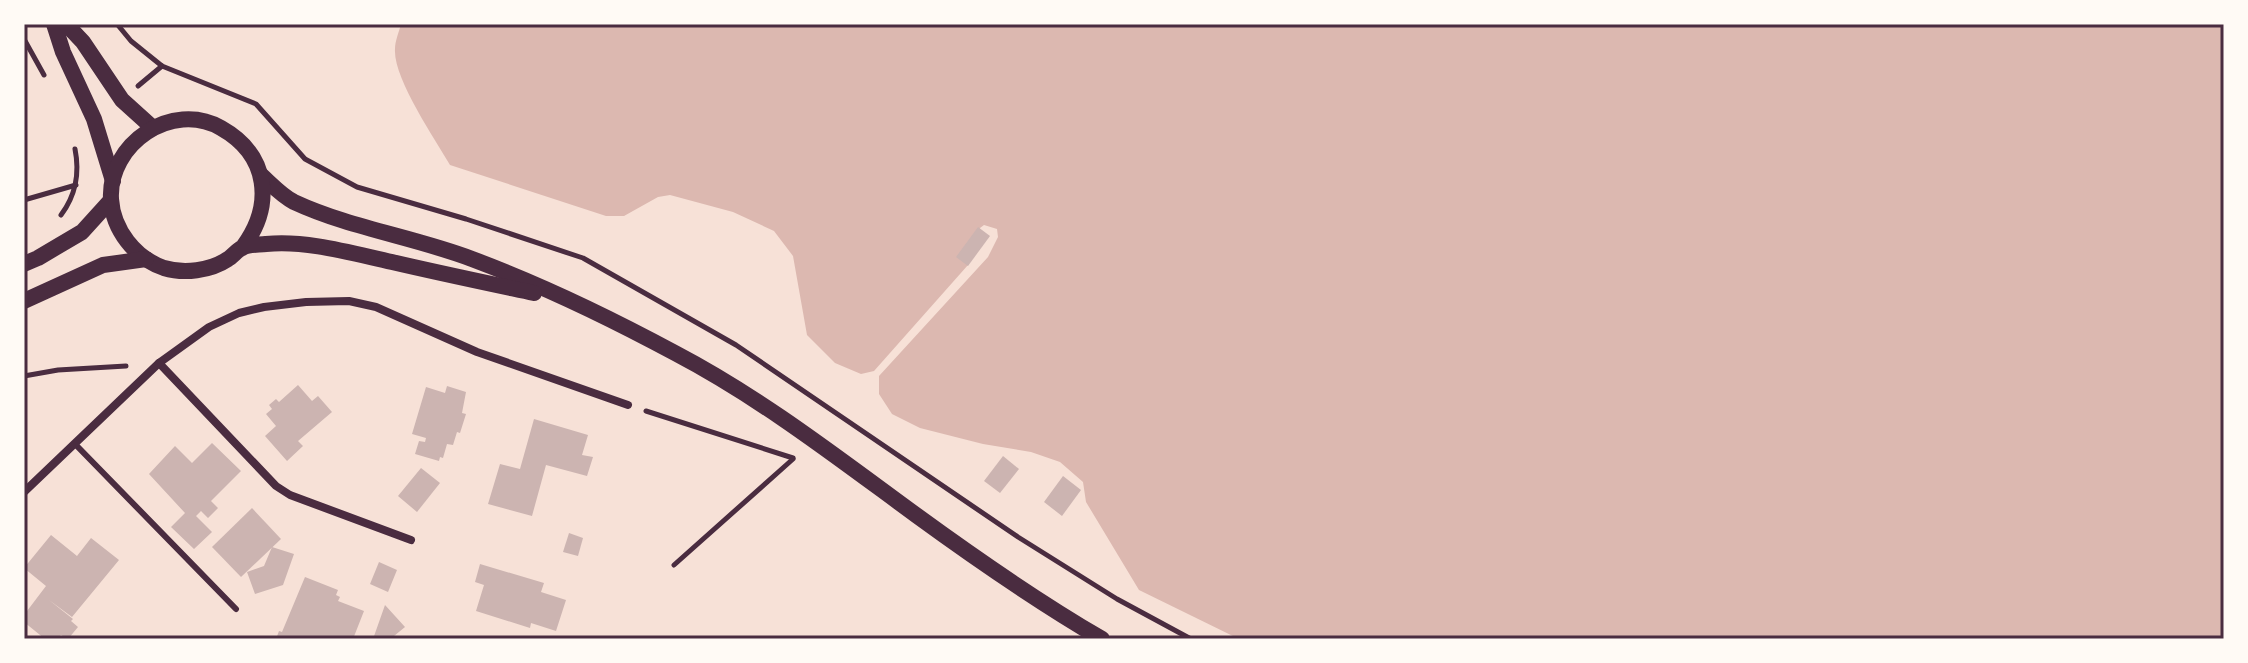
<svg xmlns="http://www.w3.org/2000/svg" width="2248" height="663" font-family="Cabin,sans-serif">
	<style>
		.water { fill: #dcb8b0 }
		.building { fill: #ccb4b1 }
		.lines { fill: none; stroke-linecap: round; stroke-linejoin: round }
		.path { stroke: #4a2c40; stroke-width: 5 }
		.service { stroke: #4a2c40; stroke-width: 6 }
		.minor { stroke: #4a2c40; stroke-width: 8 }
		.secondary { stroke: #4a2c40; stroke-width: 16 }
		.neatline { fill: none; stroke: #4a2c40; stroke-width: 3 }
	</style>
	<rect width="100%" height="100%" fill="#f7e1d7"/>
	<path class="water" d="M 401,24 L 2224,24 L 2224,639 L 1239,639 L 1139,590 L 1086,502 L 1083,482 L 1060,462 L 1031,452 L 983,444 L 920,428 L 892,414 L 879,394 L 879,376 L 988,257 L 998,237 L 997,229 L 984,225 L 980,228 L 968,265 L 874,371 L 861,374 L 835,363 L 807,335 L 793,256 L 774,231 L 733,212 L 670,195 L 658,197 L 624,216 L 606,216 L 450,165 C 435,139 393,78 395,49 C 395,41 399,32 401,24 Z"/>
	<g class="building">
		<polygon points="978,227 990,236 968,266 956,257"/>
		<polygon points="298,385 312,401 318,396 332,412 298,441 303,446 287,461 265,436 276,426 266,414 272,409 269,405 276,399 279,402"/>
		<polygon points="447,386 466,392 462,413 466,414 460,433 457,432 453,445 447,444 443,458 440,457 439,461 415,454 419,441 425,442 426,438 412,434 426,387 445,393"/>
		<polygon points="534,419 588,435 582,455 593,457 587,476 546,465 532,516 488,504 500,464 520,469"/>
		<polygon points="212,443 241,471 211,501 218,508 208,518 201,511 196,516 212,532 194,549 171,527 185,513 149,474 175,446 192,463"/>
		<polygon points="1003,456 1019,469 1000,493 984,481"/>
		<polygon points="421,468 440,483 417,512 398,496"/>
		<polygon points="1063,476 1081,490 1062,516 1044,502"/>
		<polygon points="252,508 281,539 241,577 212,547"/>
		<polygon points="569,533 583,538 578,556 563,552"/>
		<polygon points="51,535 77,556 91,538 119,560 72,617 49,600 73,619 71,621 78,627 68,639 61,635 57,639 45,639 24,622 24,615 46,586 24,568"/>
		<polygon points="272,547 294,554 283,585 255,594 247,572 264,566"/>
		<polygon points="379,562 397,570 388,592 370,584"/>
		<polygon points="480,564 544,583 541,592 566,600 556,631 531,623 530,628 476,611 484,585 475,582"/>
		<polygon points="305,577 338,590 336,595 340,597 338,601 364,611 353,639 276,639 279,631 282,632"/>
		<polygon points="385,605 405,627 394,636 396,639 373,639"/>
	</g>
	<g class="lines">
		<g class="path">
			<polyline points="117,24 131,41 162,66 256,104 305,159 357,187 466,219 583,258 736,345 1018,537 1117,599 1191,639"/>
			<polyline points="24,39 44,75"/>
			<polyline points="138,86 162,66"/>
			<polyline points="24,200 76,185"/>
			<path d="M 61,215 C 76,195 80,174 75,149"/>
			<polyline points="24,376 58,370 126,366"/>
			<polyline points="646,411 793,458"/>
			<polyline points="674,565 793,459"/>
		</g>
		<polyline class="service" points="75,444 236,609"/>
		<g class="minor">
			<polyline points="159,363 276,486 290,495 411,540"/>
			<polyline points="24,492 159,363 209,327 239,313 264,307 306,302 349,301 376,307 477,352 628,405"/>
		</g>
		<g class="secondary">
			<polyline points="54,24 63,52 94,119 113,181"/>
			<polyline points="66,24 83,42 122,100 153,128"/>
			<path d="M 261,175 C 271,184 282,196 294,202 C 350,228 414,237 472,259 C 542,285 610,318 675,353 C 761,398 838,458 916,515 C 975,558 1040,603 1102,639"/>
			<path d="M 243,247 C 274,205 269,155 221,128 C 172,100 108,144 111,199 C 113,230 135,258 164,268 C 184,274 210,271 228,259 C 233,256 237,250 242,248 C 248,244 259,245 266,244 C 307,240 351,253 392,262 C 439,273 487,283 534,293"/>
			<polyline points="24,264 38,258 82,232 111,200"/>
			<polyline points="24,301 103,265 146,259"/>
		</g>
	</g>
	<rect width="2248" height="663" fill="none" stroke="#fffaf5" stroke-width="52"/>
	<rect x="26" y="26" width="2196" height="611" class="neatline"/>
</svg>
